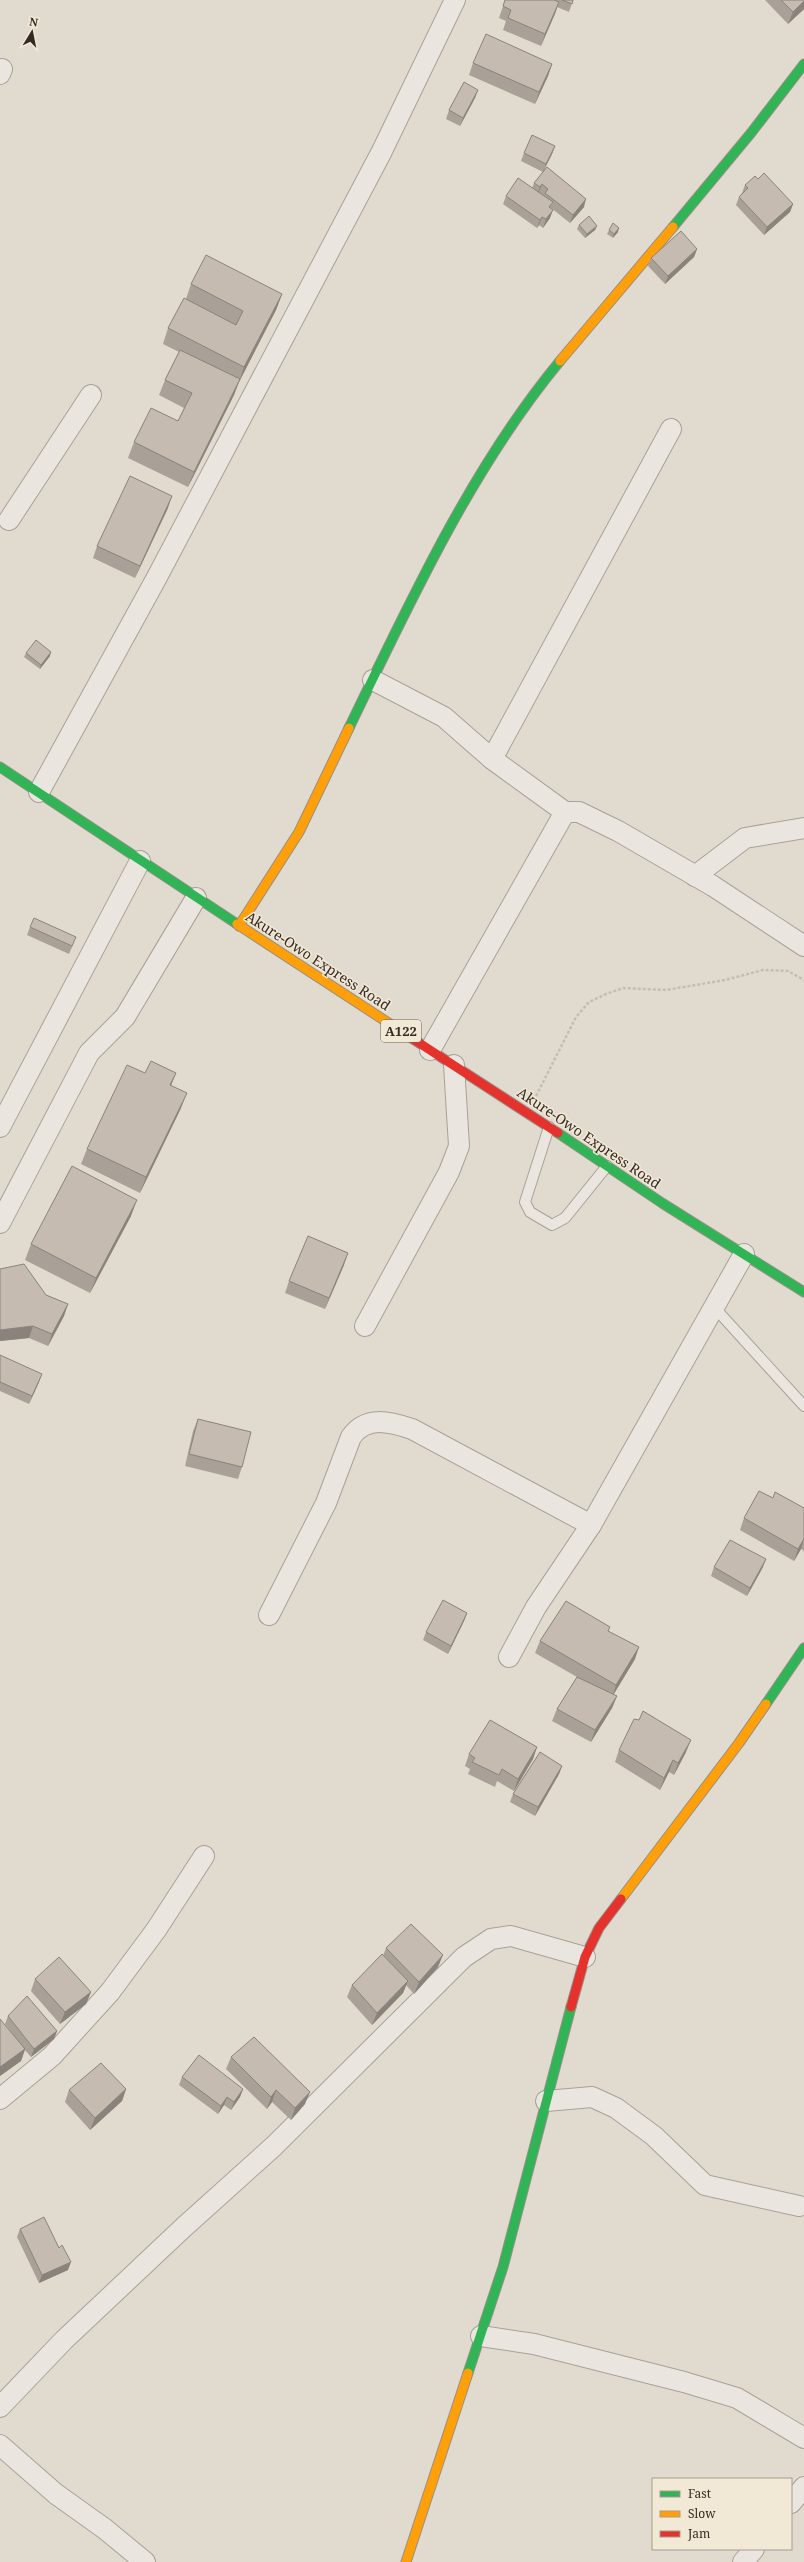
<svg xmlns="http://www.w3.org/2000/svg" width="804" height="2562" font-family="'Noto Serif',serif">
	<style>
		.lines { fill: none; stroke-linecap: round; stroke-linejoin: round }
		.lane-casing { stroke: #a7a198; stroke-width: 12 }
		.street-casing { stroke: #a7a198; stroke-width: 22 }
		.fast-casing { stroke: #969088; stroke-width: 11 }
		.slow-casing { stroke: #969088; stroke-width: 11 }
		.jam-casing { stroke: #969088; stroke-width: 11 }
		.path { stroke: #c2bdb6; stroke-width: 2.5; stroke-dasharray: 3 2; stroke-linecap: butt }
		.lane { stroke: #eae6df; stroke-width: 10 }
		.street { stroke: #eae6df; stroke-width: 20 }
		.fast { stroke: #30b455; stroke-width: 9 }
		.slow { stroke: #ff9f0a; stroke-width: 9 }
		.jam { stroke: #e5322d; stroke-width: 9 }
		.wall { fill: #a9a197 }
		.shaded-wall { fill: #8a837b }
		.building { fill: #c5bbb0; stroke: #8a837b }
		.labels { text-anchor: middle; stroke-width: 3; stroke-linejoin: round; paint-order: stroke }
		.shield { fill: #f1e8d6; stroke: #6d6257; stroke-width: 1 }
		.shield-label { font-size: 13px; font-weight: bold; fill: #352921 }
		.street-label { font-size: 14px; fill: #352921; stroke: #f1e8d6 }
	</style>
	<rect width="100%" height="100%" fill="#e1dbcf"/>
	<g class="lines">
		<defs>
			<g id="lane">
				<polyline points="549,1127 525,1202 530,1212 552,1225 565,1218 607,1166"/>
				<polyline points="714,1307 804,1406"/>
			</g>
			<g id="street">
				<polyline points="0,74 2,69"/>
				<polyline points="9,520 91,395"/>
				<polyline points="373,680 444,717 492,759 565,812"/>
				<polyline points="492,759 671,429"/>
				<polyline points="39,792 156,579 381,153 455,0"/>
				<polyline points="695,876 745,838 804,828"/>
				<polyline points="430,1050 565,812 579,812 618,831 713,886 804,946"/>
				<polyline points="0,1127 140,861"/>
				<polyline points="0,1223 89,1053 125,1017 196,898"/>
				<polyline points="365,1326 449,1172 459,1146 454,1065"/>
				<path d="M 269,1615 L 326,1503 L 351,1437 C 366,1415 390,1422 412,1429 L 591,1525"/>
				<polyline points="509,1657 536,1607 591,1525 744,1254"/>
				<polyline points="0,2099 52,2056 110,1992 156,1930 204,1856"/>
				<polyline points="546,2101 592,2097 616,2108 654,2136 705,2185 799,2206"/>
				<polyline points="481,2336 534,2344 684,2382 737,2398 804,2438"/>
				<polyline points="0,2407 64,2340 184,2227 274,2146 464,1957 491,1939 511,1936 585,1957"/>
				<polyline points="0,2445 56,2494 105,2529 145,2562"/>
				<polyline points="791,2503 804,2487"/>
				<polyline points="743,2562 754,2549"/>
			</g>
			<g id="fast">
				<polyline points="673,227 751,133 804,64"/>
				<path d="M 349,728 C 409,604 472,467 560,361"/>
				<polyline points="0,767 237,924"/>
				<polyline points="558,1133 662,1203 804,1292"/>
				<polyline points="766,1704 804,1648"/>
				<polyline points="468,2373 503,2267 571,2007"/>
			</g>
			<g id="slow">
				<polyline points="560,361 673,227"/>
				<polyline points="237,924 413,1039"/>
				<polyline points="239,926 299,832 349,728"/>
				<polyline points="621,1899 739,1743 766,1704"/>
				<polyline points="406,2562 468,2373"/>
			</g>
			<g id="jam">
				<polyline points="413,1039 558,1133"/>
				<polyline points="571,2007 585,1957 599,1928 621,1899"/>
			</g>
		</defs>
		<use href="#lane" class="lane-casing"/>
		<use href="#street" class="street-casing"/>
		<use href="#fast" class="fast-casing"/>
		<use href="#slow" class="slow-casing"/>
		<use href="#jam" class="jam-casing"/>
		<polyline class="path" points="536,1096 576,1017 589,1002 606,994 623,988 666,990 725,980 763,970 788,971 804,980"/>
		<use href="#lane" class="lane"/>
		<use href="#street" class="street"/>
		<use href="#fast" class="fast"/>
		<use href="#slow" class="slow"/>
		<use href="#jam" class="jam"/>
	</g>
	<g class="wall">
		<polygon points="505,0 573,0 569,12 557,7 541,46 503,30 506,21 499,18"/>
		<polygon points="765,0 804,0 804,9 788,24"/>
		<polygon points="473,63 552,64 548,76 535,104 469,75"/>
		<polygon points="478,90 475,98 460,126 446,119 449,110"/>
		<polygon points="555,146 552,154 544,170 584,207 570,223 551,208 550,218 543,228 539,225 537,228 503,204 506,196 532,188 534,183 543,172 521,161 524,153"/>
		<polygon points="758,179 793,204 790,212 764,235 736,205 739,197 742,193 745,185"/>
		<polygon points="579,225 597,226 595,230 585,238 577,229"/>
		<polygon points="609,230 618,232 613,238 607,234"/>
		<polygon points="697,249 694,257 665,284 648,266 651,258"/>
		<polygon points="191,284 282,294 276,310 239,382 234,395 188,487 128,458 134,442 178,421 184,408 159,395 165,380 179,352 163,344 168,328 186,299"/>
		<polygon points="168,508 135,578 93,558 97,546"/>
		<polygon points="26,653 50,656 40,669 24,657"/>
		<polygon points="30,927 73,945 69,954 27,935"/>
		<polygon points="145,1073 176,1073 171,1085 181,1108 140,1193 81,1164 87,1149"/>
		<polygon points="131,1216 90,1293 25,1260 31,1244"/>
		<polygon points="344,1265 325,1309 285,1293 289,1281"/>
		<polygon points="0,1269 46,1295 68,1304 64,1316 48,1346 29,1338 0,1341"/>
		<polygon points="0,1355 39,1382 29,1404 0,1391"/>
		<polygon points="198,1419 242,1467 238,1479 185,1466 193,1431"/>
		<polygon points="773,1498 804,1508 804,1551 801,1549 794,1561 740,1530 744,1518"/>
		<polygon points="714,1567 763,1567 747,1596 711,1576"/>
		<polygon points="467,1613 464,1621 448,1654 423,1640 426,1632"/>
		<polygon points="610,1627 608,1631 635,1659 613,1695 617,1696 612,1708 591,1742 552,1721 557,1709 577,1677 535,1653 540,1641"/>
		<polygon points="537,1747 533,1759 514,1791 497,1781 495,1787 468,1774 470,1769 465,1766 469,1754"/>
		<polygon points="619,1750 686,1752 674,1775 669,1772 660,1790 615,1762"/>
		<polygon points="562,1766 559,1774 535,1816 510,1802 513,1794"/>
		<polygon points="386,1948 438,1967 414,1994 406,1985 403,1993 372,2025 347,1997 352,1985 383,1956"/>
		<polygon points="35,1979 91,1992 86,2004 60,2024 31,1991"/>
		<polygon points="8,2016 57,2031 54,2039 31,2057 25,2050 21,2061 0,2076 0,2020 15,2037 5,2024"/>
		<polygon points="231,2057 305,2104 291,2120 272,2102 267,2109 226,2069"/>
		<polygon points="182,2077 243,2089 240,2097 231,2110 224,2105 218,2114 179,2085"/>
		<polygon points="126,2089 122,2101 90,2130 65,2102 69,2090"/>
		<polygon points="20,2229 68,2270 39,2283 17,2237"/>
	</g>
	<g class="shaded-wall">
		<polygon points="804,1 804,9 788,24 793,12"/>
		<polygon points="559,2 555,14 541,46 545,34"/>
		<polygon points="552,64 548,76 535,104 539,92"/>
		<polygon points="478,90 475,98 460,126 463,118"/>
		<polygon points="555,146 552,154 543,172 546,164"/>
		<polygon points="542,184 539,192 537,195 540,187"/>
		<polygon points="586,199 584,207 570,223 573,215"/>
		<polygon points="793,204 790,212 764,235 767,227"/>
		<polygon points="553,210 550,218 543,228 546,219"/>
		<polygon points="542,217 539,225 537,228 540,220"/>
		<polygon points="597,226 595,230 585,238 587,234"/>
		<polygon points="619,228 618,232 613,238 614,234"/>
		<polygon points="697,249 694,257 665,284 668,276"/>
		<polygon points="282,294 276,310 239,382 244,367"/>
		<polygon points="240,379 234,395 188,487 194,472"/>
		<polygon points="172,496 168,508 135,578 140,566"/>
		<polygon points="51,652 50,656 40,669 41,665"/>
		<polygon points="176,1073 170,1088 170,1085"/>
		<polygon points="187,1093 181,1108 140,1193 146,1177"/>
		<polygon points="137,1200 131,1216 90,1293 96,1278"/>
		<polygon points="348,1253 344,1265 325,1309 329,1298"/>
		<polygon points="68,1304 64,1316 48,1346 52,1334"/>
		<polygon points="33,1326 29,1338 0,1341 0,1330"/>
		<polygon points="42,1374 39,1382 29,1404 32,1396"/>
		<polygon points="804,1539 801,1549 794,1561 798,1549"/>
		<polygon points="766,1559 763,1567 747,1596 750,1588"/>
		<polygon points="467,1613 464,1621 448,1654 451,1646"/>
		<polygon points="639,1647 635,1659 612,1697 616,1685"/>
		<polygon points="617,1696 612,1708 591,1742 595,1730"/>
		<polygon points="691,1740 686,1752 674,1775 678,1763"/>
		<polygon points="537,1747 533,1759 514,1791 518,1779"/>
		<polygon points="673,1760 669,1772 660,1790 664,1778"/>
		<polygon points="562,1766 559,1774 535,1816 538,1807"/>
		<polygon points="443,1955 438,1967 414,1994 419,1982"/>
		<polygon points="408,1981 403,1993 372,2025 377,2013"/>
		<polygon points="91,1992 86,2004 60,2024 65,2012"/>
		<polygon points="57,2031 54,2039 31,2057 34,2049"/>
		<polygon points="25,2049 21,2061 0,2076 0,2067"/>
		<polygon points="126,2089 122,2101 90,2130 95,2118"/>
		<polygon points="243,2089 240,2097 231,2110 234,2102"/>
		<polygon points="276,2090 272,2102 267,2109 271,2097"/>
		<polygon points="310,2092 305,2104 291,2120 295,2108"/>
		<polygon points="227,2097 224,2105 218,2114 221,2106"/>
		<polygon points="71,2262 68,2270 39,2283 42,2275"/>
	</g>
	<g class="building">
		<polygon points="505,0 554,0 559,2 545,34 508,18 511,10 503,6"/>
		<polygon points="562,0 573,0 572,4"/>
		<polygon points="781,0 804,0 804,1 793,12"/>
		<polygon points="486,34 552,64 539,92 473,63"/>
		<polygon points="464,82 478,90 463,118 449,110"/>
		<polygon points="532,135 555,146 546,164 524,153"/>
		<polygon points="547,167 586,199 573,215 545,193 548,189 542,184 540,187 534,183"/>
		<polygon points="764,173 793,204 767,227 739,197 748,188 745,185 755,176 758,179"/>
		<polygon points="518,178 553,202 549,207 553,210 546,219 542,217 540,220 506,196"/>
		<polygon points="589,216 597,226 587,234 579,225"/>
		<polygon points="613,223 619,228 614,234 609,230"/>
		<polygon points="681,231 697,249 668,276 651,258"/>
		<polygon points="206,255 282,294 244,367 168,328 184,298 236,325 243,311 191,284"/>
		<polygon points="180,350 240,379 194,472 134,442 151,408 178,421 192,393 165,380"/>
		<polygon points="130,476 172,496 140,566 97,546"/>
		<polygon points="36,640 51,652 41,665 26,653"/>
		<polygon points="34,918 76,937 72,946 30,927"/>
		<polygon points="151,1061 176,1073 170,1085 187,1093 146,1177 87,1149 127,1065 145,1073"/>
		<polygon points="72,1166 137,1200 96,1278 31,1244"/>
		<polygon points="308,1236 348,1253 329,1298 289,1281"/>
		<polygon points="24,1264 46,1295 68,1304 52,1334 33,1326 0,1330 0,1269"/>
		<polygon points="0,1355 42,1374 32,1396 0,1382"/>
		<polygon points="198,1419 251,1432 242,1467 189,1454"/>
		<polygon points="759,1491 773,1498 775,1492 804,1508 804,1539 798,1549 744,1518"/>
		<polygon points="730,1540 766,1559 750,1588 714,1567"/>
		<polygon points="443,1600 467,1613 451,1646 426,1632"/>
		<polygon points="566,1601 610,1627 608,1631 639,1647 616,1685 540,1641"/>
		<polygon points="577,1677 617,1696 595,1730 557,1709"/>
		<polygon points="643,1711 691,1740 678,1763 673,1760 664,1778 619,1750 634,1719 639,1720"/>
		<polygon points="490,1720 537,1747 518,1779 502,1769 499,1775 472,1762 475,1758 469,1754"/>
		<polygon points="540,1752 562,1766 538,1807 513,1794"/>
		<polygon points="411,1924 443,1955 419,1982 386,1948"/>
		<polygon points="382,1954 408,1981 377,2013 352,1985"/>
		<polygon points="59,1957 91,1992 65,2012 35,1979"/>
		<polygon points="27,1996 57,2031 34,2049 8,2016"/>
		<polygon points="0,2019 25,2049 0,2067"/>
		<polygon points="254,2037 310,2092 295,2108 276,2090 271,2097 231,2057"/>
		<polygon points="199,2055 243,2089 234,2102 227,2097 221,2106 182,2077"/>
		<polygon points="101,2063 126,2089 95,2118 69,2090"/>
		<polygon points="44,2217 59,2248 62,2245 71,2262 42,2275 20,2229"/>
	</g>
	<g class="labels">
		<rect class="shield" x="381" y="1020" width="40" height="22" rx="3"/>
		<g class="shield-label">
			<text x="401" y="1036">A122</text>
		</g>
		<g class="street-label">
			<text transform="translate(318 961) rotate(33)" y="5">Akure-Owo Express Road</text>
			<text transform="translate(589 1138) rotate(34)" y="5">Akure-Owo Express Road</text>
		</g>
	</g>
	<rect x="652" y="2478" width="140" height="72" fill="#f1e8d6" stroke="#a69c8e"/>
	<rect x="660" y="2491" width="20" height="6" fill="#30b455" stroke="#a69c8e"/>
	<text x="688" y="2498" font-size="12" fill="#352921">Fast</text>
	<rect x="660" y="2511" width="20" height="6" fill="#ff9f0a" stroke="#a69c8e"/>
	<text x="688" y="2518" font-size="12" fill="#352921">Slow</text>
	<rect x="660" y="2531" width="20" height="6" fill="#e5322d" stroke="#a69c8e"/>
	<text x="688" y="2538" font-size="12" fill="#352921">Jam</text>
	<g transform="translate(32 32) rotate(10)" stroke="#f1e8d6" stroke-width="3" paint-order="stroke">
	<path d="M0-3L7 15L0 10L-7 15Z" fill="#352921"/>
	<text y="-6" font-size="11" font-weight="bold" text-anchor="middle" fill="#352921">N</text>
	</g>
</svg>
